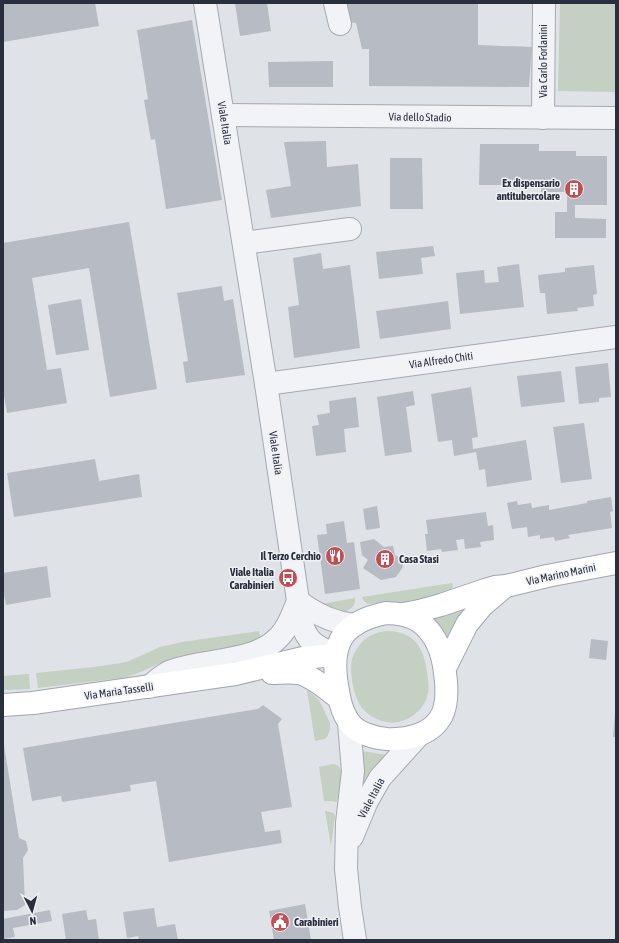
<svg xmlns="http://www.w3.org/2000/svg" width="619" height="943" font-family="'Asap Condensed',sans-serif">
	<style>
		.green { fill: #c4d0c1 }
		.building { fill: #b7bbc3 }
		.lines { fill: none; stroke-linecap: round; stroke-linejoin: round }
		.minor-casing { stroke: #a5a9b1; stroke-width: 24 }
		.major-casing { stroke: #a0a5b2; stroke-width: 24 }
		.minor { stroke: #f2f3f6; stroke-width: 22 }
		.major { stroke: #fff; stroke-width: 22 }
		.labels { text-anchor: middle; stroke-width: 3; stroke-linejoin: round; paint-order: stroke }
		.street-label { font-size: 11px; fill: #2a2f3d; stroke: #eff1f5 }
		.poi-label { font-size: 11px; font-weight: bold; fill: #2a2f3d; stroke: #eff1f5; text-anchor: end }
	</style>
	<rect width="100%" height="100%" fill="#dfe2e7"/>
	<g class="green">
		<polygon points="560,3 616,3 616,92 558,91"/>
		<polygon points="452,583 453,586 451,591 410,603 388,602 368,604 364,601 362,597"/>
		<path d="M 355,598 C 356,607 349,610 342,613 L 321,604 Z"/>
		<polygon points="468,607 446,642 425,617"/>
		<path d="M 259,631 L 261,641 L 256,644 L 174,658 C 156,663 141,674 122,678 L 38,688 L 36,673 L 94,667 L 121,663 L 129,661 L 160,647 L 182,642 Z"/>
		<path d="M 385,631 C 412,630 424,646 427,672 C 428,680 430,689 427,696 C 424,709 411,719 399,722 C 386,724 372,719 363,709 C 354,699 349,673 352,659 C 354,653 358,646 363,641 C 369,635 376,633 385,631 Z"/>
		<polygon points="29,674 30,689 3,690 3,676"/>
		<polygon points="307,690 319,700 330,723 330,730 327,737 324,739 315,741"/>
		<polygon points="362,751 387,755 357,806 361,752"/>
		<path d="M 333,764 C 349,766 339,792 337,802 L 331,801 L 324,801 L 319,767 Z"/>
		<polygon points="325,811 334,813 335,816 331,846"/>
	</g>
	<g class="building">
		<polygon points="7,3 95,3 99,26 3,42 3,4"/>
		<polygon points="235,3 267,3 271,31 240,36"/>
		<polygon points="347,3 478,3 478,45 532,47 529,87 369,86 369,49 362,49 356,23 347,22"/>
		<polygon points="192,20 222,200 166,209 155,139 151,140 144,100 148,99 137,30"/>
		<polygon points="333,61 333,87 269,87 268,62"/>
		<polygon points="326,141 327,167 358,164 361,206 271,218 266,190 291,186 284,142"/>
		<polygon points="480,144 539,144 539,151 576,151 576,156 607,156 607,205 575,205 575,218 606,219 606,238 555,238 555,212 567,212 567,192 541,192 541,185 479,185"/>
		<polygon points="390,158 422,158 423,209 390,209"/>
		<polygon points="129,222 157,389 110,397 89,268 32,278 47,370 61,368 67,403 7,413 3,390 3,243"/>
		<polygon points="433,246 435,256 421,258 423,274 379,279 376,252"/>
		<polygon points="321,253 323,269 350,265 360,348 294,358 288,307 299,305 293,258"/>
		<polygon points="519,264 524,307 460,314 456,273 484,270 485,283 499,282 497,267"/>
		<polygon points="594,265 597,294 593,295 594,306 577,308 578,311 547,314 545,293 540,293 538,275 565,272 565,268"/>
		<polygon points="222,286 224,301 233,299 245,375 186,383 183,362 188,361 177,293"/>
		<polygon points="81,299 89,350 56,355 48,305"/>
		<polygon points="448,301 451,329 380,339 376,311"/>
		<polygon points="608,363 611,397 599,398 599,402 579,404 575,367"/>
		<polygon points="561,371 565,402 521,407 517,376"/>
		<polygon points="471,387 478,437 472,438 473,449 526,440 532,480 487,487 485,469 479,470 476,452 454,456 452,440 438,442 431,394"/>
		<polygon points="413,391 415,405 406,407 412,452 385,456 377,397"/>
		<polygon points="356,397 359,427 344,429 346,452 316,456 312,426 319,425 317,415 330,413 329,401"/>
		<polygon points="584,423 592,479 561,483 553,427"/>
		<polygon points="95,459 99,481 139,474 142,497 14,517 7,473"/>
		<polygon points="611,497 613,511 610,512 612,528 568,535 570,538 555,541 554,537 540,539 540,535 528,537 527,527 512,529 507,503 517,501 518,505 531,503 532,508 549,505 549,510 587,503 587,501"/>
		<polygon points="377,506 380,528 366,530 363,509"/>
		<polygon points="486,512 488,526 493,525 494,540 480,542 481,547 465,549 464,539 456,540 458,550 442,552 441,549 427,551 425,534 428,534 426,520"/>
		<polygon points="344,521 347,543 354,542 360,589 325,594 317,535 327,534 326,524"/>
		<polygon points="374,539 384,547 393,546 395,555 402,559 403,567 396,577 381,580 363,568 368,560 362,555 360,542"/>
		<polygon points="47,566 51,597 6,605 4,594 3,594 3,573"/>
		<polygon points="591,639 608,641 606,660 589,658"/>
		<polygon points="263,705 282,719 278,724 292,807 261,812 265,832 280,830 282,843 169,862 156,781 130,785 131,791 62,802 61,796 32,801 23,748 258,709"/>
		<polygon points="615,714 616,714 616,737 613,737"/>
		<polygon points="3,745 4,745 19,838 26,841 28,850 23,858 25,905 17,910 3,911"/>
		<polygon points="305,904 311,940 274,940 269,911"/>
		<polygon points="154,908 157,927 175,924 178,940 139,940 138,936 127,938 123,912"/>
		<polygon points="50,910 52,921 13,928 15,937 3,939 3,919"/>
		<polygon points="86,910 88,920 96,919 99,940 66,940 62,914"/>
	</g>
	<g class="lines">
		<defs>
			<g id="minor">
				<path d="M 205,3 L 266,384 L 301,621 C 307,643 316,646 335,655"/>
				<polyline points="335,3 340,24"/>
				<polyline points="223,115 616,118"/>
				<polyline points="543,118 544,3"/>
				<polyline points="244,243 350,229"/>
				<polyline points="266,384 616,337"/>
				<path d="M 298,601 C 310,610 324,618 339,622 C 344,623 349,624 355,625"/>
				<path d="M 149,687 C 155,682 164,673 172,671 C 204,659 255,663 279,637 C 289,627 293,613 298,601"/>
				<polyline points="349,723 353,771 347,823 346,869 350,907 355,940"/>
				<polyline points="352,837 367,801 380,778 419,735"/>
			</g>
			<g id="major">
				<path d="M 386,613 C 398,613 410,615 420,622 C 436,634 443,654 445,673 C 447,687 448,702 442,715 C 432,735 407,740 387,739 C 374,738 357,733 349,722 C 341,711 339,697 337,685 C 330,642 343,622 386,613 Z"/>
				<polyline points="403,614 419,611 441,605 485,590 495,587 506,586 547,576 616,563"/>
				<polyline points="445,668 467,624 482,606 503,588"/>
				<path d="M 272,673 C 280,673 289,672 298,673 C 313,676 326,689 339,698"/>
				<polyline points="3,705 33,703 235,674 303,658 335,655"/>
			</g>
		</defs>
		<use href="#minor" class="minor-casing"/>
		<use href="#major" class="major-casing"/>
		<use href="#minor" class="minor"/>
		<use href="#major" class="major"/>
	</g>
	<defs>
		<symbol id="building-disc" viewBox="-11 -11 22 22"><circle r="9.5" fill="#c14f56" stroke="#eff1f5"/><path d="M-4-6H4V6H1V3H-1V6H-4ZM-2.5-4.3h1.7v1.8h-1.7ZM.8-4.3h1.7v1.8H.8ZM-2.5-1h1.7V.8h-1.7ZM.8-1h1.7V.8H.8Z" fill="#fff"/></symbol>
		<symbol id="restaurant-disc" viewBox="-11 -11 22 22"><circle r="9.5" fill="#c14f56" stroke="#eff1f5"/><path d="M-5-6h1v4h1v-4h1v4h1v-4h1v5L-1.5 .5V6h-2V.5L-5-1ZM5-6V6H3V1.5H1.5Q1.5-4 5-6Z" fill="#fff"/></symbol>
		<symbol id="bus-disc" viewBox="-11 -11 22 22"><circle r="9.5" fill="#c14f56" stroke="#eff1f5"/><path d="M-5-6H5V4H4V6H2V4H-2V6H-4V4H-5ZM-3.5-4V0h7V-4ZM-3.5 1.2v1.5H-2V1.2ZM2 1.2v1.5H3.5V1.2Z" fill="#fff"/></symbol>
		<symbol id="civic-disc" viewBox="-11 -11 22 22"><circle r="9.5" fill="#c14f56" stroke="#eff1f5"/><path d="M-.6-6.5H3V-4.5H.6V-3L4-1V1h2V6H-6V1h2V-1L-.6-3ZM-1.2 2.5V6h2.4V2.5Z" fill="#fff"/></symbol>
	</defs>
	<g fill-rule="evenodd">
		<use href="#building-disc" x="563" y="178" width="22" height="22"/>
		<use href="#restaurant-disc" x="324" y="545" width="22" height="22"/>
		<use href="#building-disc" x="374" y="548" width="22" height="22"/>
		<use href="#bus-disc" x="277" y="567" width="22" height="22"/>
		<use href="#civic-disc" x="269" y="911" width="22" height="22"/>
	</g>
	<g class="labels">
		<g class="street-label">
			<text transform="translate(543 61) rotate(-90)" y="4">Via Carlo Forlanini</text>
			<text transform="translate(420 117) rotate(1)" y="4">Via dello Stadio</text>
			<text transform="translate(225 123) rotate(81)" y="4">Viale Italia</text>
			<text transform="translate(441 360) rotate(-8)" y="4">Via Alfredo Chiti</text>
			<text transform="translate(276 453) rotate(82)" y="4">Viale Italia</text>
			<text transform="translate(561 574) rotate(-12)" y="4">Via Marino Marini</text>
			<text transform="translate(119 691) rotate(-8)" y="4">Via Maria Tasselli</text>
			<text transform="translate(371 798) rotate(-62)" y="4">Viale Italia</text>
		</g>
		<g class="poi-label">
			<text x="560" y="187">Ex dispensario<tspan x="560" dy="13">antitubercolare</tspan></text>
			<text x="321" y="560">Il Terzo Cerchio</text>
			<text x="399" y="563" text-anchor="start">Casa Stasi</text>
			<text x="274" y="576">Viale Italia<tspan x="274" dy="13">Carabinieri</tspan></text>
			<text x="294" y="926" text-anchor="start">Carabinieri</text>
		</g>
	</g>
	<rect width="619" height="943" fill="none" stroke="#2a2f3d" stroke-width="8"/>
	<g transform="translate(32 911) rotate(174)" stroke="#eff1f5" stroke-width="3" paint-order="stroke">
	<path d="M0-3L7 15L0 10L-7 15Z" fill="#2a2f3d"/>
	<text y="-6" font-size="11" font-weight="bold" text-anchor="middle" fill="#2a2f3d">N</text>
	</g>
</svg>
